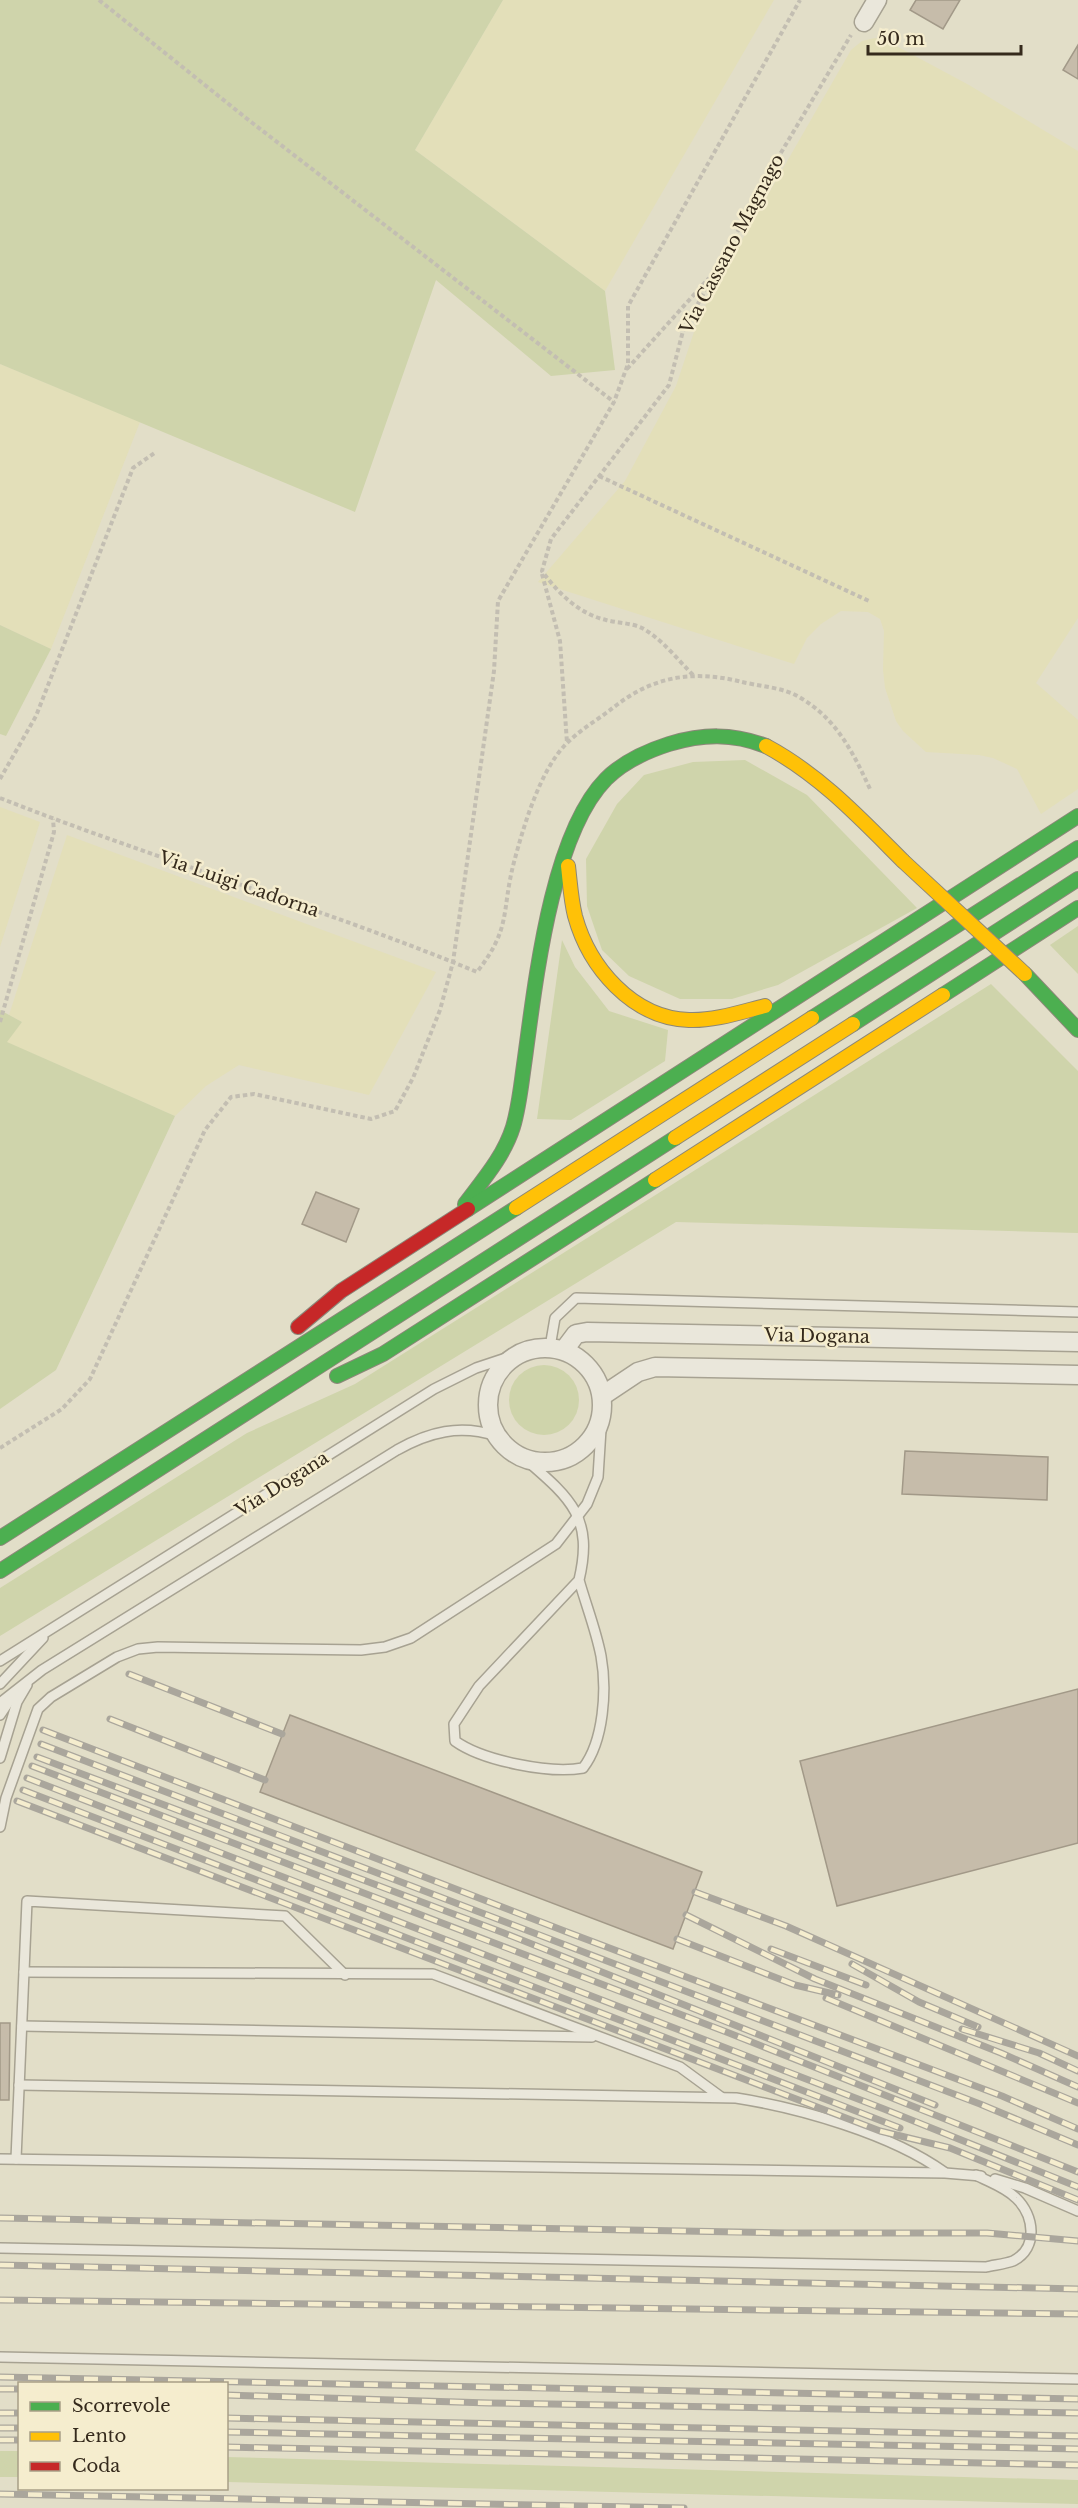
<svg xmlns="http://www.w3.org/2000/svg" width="1078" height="2508" font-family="'Libre Baskerville',serif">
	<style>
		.farmland { fill: #e3dfb9 }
		.green { fill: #cfd4ab }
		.building { fill: #c6bcaa; stroke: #a29988; stroke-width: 1.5 }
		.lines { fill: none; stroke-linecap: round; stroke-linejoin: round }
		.lane-casing { stroke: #a7a292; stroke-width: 12 }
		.street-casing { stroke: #a7a292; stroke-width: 21 }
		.fast-casing { stroke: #8c8779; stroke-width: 16 }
		.slow-casing { stroke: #8c8779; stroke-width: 16 }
		.jam-casing { stroke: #8c8779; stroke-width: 16 }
		.path { stroke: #c3beb2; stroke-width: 4; stroke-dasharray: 4.5 3; stroke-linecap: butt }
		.lane { stroke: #eae7db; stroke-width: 9 }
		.street { stroke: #eae7db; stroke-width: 18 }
		.fast { stroke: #4caf50; stroke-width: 14 }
		.slow { stroke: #ffc107; stroke-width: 14 }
		.jam { stroke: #c62828; stroke-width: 14 }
		.rail-casing { stroke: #aaa69c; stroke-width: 7 }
		.rail { stroke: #f5edce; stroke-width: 4.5; stroke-dasharray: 14; stroke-linecap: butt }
		.slow-bridge-casing { stroke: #8c8779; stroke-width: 16; stroke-linecap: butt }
		.slow-bridge { stroke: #ffc107; stroke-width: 14 }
		.labels { text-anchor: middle; stroke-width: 5; stroke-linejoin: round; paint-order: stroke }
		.street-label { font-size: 18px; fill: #352a1c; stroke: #f5edce }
	</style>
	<rect width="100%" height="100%" fill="#e2dec8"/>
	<g class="farmland">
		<polygon points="503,0 774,0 605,291 415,150"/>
		<polygon points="875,38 887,41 969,85 1078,151 1078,618 1036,683 1078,720 1078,789 1041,814 1017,769 993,758 979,755 926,752 903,731 896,721 885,688 883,670 884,631 880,619 868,612 841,611 821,624 807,638 794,664 538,582 625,481 676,386 696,326 712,292 851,50 862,41"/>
		<polygon points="0,364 140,422 51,649 0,625"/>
		<polygon points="0,807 40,822 0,947"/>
		<polygon points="67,835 436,972 369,1095 239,1065 206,1086 175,1116 6,1042 22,1022 9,1015"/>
	</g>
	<g class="green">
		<polygon points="0,0 503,0 415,150 605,291 615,370 551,376 436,280 355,512 0,364"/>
		<polygon points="0,625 51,649 6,736 0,734"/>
		<polygon points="745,760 807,795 917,908 778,985 732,999 680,999 629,976 602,950 587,906 586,859 617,804 644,775 693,762"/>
		<polygon points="1078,926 1078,974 1050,945"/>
		<polygon points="562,940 575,967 609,1011 668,1030 665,1061 571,1120 537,1119"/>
		<polygon points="991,984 1078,1071 1078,1233 676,1222 0,1636 0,1588 247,1433 355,1384"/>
		<polygon points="0,1010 22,1022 7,1042 175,1116 56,1370 0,1409"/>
		<circle cx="544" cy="1400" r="35"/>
		<rect x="0" y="2451" width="19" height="26"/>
		<polygon points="226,2457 1078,2480 1078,2504 227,2482"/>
	</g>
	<g class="building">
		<polygon points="916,0 960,0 943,29 910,10"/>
		<polygon points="1078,45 1078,79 1063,70"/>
		<polygon points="316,1192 359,1209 346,1242 302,1224"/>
		<polygon points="905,1451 1048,1457 1047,1500 902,1494"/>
		<polygon points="1078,1689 1078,1843 837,1906 800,1761"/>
		<polygon points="290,1715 702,1872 673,1949 260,1792"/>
		<polygon points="0,2023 10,2023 9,2100 0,2100"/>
	</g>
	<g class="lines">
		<defs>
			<g id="lane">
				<polyline points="550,1347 555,1318 576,1298 1078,1312"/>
				<path d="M 525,1459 C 570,1498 594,1517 579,1580 L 479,1686 L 454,1724 L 455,1741 C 483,1761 550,1774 583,1768 C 604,1741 607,1689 601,1656 C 596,1630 586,1605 579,1580"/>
				<polyline points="0,1661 434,1389 476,1368 518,1354"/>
				<polyline points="0,1684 43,1638"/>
				<path d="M 0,1703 L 42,1670 L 397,1450 C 429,1432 460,1424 496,1436"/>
				<polyline points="0,1715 12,1697"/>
				<polyline points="0,1758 17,1702 27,1685"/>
				<polyline points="0,1827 6,1798 38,1709 51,1697 117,1657 138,1649 158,1647 361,1650 385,1647 411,1638 556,1544 587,1504 598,1477 602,1413"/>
				<polyline points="24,1972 433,1974 680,2067 721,2097"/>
				<polyline points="22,2026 592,2037"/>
				<path d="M 19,2085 L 736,2098 C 800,2108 891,2134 944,2172"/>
				<polyline points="0,2159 945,2173 981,2176"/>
				<polyline points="16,2159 27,1901 285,1916 345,1975"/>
				<polyline points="995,2179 1025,2188 1078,2211"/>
				<path d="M 0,2248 L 986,2267 C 994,2265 1005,2264 1013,2261 C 1039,2248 1034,2215 1016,2198 C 1005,2187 989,2182 976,2175"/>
				<polyline points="0,2357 1078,2379"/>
			</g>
			<g id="street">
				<polyline points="864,22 877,0"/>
				<circle cx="545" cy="1405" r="57"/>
				<polyline points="564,1350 576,1334 587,1332 1078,1342"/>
				<polyline points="602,1396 638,1372 655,1367 1078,1375"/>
			</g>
			<g id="fast">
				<polyline points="1025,974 1078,1030"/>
				<polyline points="943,995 1078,908"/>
				<polyline points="812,1018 1078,848"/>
				<polyline points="853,1024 1078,879"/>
				<path d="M 465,1204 C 483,1180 504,1156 513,1127 C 519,1107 521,1086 524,1065 C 535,987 550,836 606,779 C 623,762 647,751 669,744 C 703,734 732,733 766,746"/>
				<polyline points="468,1209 1078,816"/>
				<polyline points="337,1376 383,1354 655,1180"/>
				<polyline points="0,1538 516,1208"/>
				<polyline points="0,1571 675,1138"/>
			</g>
			<g id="slow">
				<path d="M 766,746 C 820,775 860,818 903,861"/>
				<path d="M 568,866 C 570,883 571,900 575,916 C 589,967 632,1018 689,1020 C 714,1021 741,1012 765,1006"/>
				<polyline points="675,1138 853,1024"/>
				<polyline points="655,1180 943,995"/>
				<polyline points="516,1208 812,1018"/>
			</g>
			<polyline id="jam" points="298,1327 341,1291 468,1209"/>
		</defs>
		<use href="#lane" class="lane-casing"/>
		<use href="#street" class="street-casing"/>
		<use href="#fast" class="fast-casing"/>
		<use href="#slow" class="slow-casing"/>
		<use href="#jam" class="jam-casing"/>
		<g class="path">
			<polyline points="99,0 246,118 614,402"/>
			<polyline points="627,369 709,278"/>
			<polyline points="599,476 869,601"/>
			<polyline points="542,574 560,641 567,743"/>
			<path d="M 693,675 C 677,659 662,639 642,628 C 632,623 617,623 606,620 C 579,614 557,592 542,571 L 551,539 L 669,385 L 683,331 L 779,156 L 851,35"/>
			<polyline points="0,779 36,716 133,468 156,452"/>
			<path d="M 0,798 C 157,860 320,907 477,972 C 512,927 501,912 514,862 C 524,825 540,770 567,743 C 581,729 599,719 614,707 C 652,677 691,670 738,681 C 756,686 783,687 799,697 C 836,718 853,752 870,789"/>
			<polyline points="0,1022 54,832 53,819"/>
			<polyline points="0,1448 62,1409 90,1379 205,1130 231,1097 254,1094 371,1119 395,1111 413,1078 440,1010 453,962 494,671 498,601 614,402 628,364 628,306 800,0"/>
		</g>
		<use href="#lane" class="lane"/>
		<use href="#street" class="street"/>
		<use href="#fast" class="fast"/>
		<use href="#slow" class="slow"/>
		<use href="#jam" class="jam"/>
		<defs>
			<g id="rail">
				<polyline points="129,1674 282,1734"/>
				<polyline points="110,1719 265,1780"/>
				<polyline points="43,1730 567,1932 1002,2096 1078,2129"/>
				<polyline points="41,1744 980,2104 1078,2145"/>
				<polyline points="37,1757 504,1933 935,2105"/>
				<polyline points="32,1766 729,2033 1078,2172"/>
				<polyline points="27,1778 884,2109 1078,2187"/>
				<polyline points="23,1790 900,2128"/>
				<polyline points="17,1801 880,2131 950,2148 1078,2200"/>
				<polyline points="695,1892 786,1926 1078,2056"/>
				<polyline points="686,1915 815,1979 1001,2053 1078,2087"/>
				<polyline points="677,1939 795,1985 838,1995"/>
				<polyline points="771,1949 866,1985"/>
				<polyline points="852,1964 919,2002 978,2027"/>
				<polyline points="826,1998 1078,2103"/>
				<polyline points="962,2029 1039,2053 1078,2071"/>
				<polyline points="0,2218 786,2233 987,2233 1078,2241"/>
				<polyline points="0,2265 1078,2289"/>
				<polyline points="0,2300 1078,2314"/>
				<polyline points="0,2377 1078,2399"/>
				<polyline points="0,2389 20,2389"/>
				<polyline points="226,2395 489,2403 1078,2413"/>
				<polyline points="0,2413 20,2413"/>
				<polyline points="226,2418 1078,2436"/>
				<polyline points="0,2428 20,2428"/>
				<polyline points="226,2432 1078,2449"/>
				<polyline points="0,2440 20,2440"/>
				<polyline points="226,2447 1078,2465"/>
				<polyline points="0,2494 684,2508"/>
			</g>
		</defs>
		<use href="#rail" class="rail-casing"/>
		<use href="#rail" class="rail"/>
		<defs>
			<polyline id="slow-bridge" points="903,861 1025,974"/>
		</defs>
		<use href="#slow-bridge" class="slow-bridge-casing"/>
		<use href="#slow-bridge" class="slow-bridge"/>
	</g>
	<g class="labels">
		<g class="street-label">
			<text transform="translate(732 244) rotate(-62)" y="6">Via Cassano Magnago</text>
			<text transform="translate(239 884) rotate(19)" y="6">Via Luigi Cadorna</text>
			<text transform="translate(817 1336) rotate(1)" y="6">Via Dogana</text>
			<text transform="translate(282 1484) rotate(-32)" y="6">Via Dogana</text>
		</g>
	</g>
	<rect x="18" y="2382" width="210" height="108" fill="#f5edce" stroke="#a89f87" stroke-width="1.5"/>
	<rect x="30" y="2402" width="30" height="9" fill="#4caf50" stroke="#a89f87" stroke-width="1.5"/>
	<text x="72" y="2412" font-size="18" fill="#352a1c">Scorrevole</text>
	<rect x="30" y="2432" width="30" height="9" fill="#ffc107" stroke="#a89f87" stroke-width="1.5"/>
	<text x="72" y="2442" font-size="18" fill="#352a1c">Lento</text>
	<rect x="30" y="2462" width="30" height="9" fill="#c62828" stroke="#a89f87" stroke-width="1.5"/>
	<text x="72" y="2472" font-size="18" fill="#352a1c">Coda</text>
	<path d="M868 45v9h153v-9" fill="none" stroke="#352a1c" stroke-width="3"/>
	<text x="877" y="45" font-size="18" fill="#352a1c" stroke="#f5edce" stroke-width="4.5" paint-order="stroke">50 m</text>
</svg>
